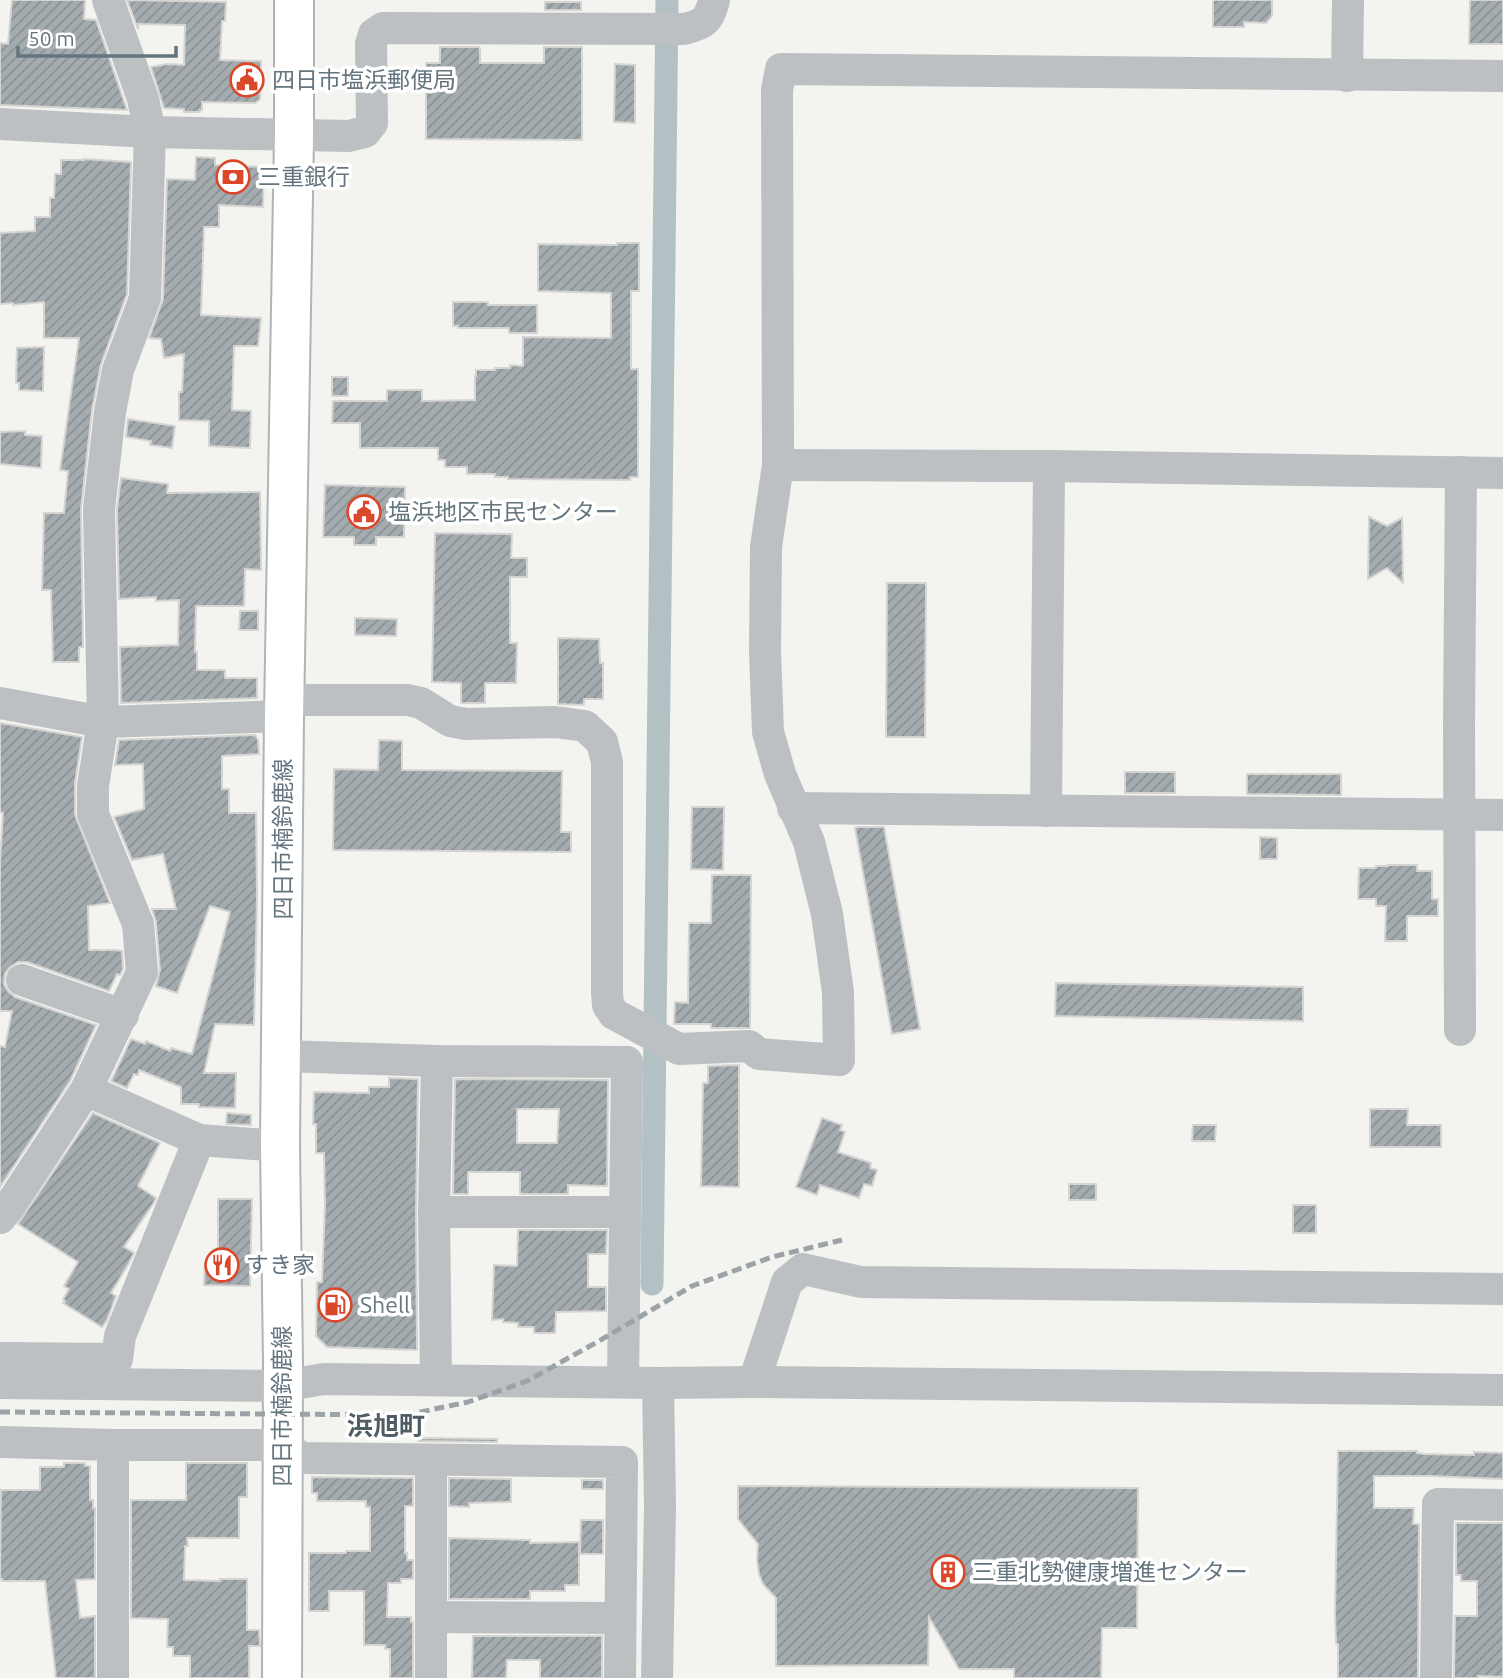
<svg xmlns="http://www.w3.org/2000/svg" width="1503" height="1678" font-family="Ubuntu,'Noto Sans JP',sans-serif">
	<style>
		.lines { fill: none; stroke-linecap: round; stroke-linejoin: round }
		.canal { stroke: #b3c0c4; stroke-width: 23 }
		.building { fill: url(#building-hatch); stroke: #d5d4d2; stroke-width: 2; fill-rule: evenodd }
		.major-casing { stroke: #b0b4b7; stroke-width: 42 }
		.minor { stroke: #bcc0c3; stroke-width: 32 }
		.major { stroke: #fff; stroke-width: 38 }
		.rail { stroke: #9ca3a7; stroke-width: 5; stroke-dasharray: 10 5; stroke-linecap: butt }
		.labels { text-anchor: middle; stroke-width: 7; stroke-linejoin: round; paint-order: stroke }
		.poi-label { font-size: 23px; fill: #64757f; stroke: #fff; text-anchor: start }
		.street-label { font-size: 23px; fill: #64757f; stroke: #fff }
		.quarter-label { font-size: 26px; font-weight: bold; fill: #515d65; stroke: #fff }
	</style>
	<defs>
		<pattern id="building-hatch" width="6" height="6" patternUnits="userSpaceOnUse" patternTransform="scale(1.75)"><rect width="6" height="6" fill="#a4acb0"/><path d="M-1 1l2-2M0 6l6-6M5 7l2-2" fill="none" stroke="#899194"/></pattern>
	</defs>
	<rect width="100%" height="100%" fill="#f3f3ef"/>
	<g class="lines">
		<polyline class="canal" points="652,1284 667,0"/>
	</g>
	<g class="building">
		<polygon points="12,0 85,0 84,19 96,20 127,110 0,105 0,43 8,44"/>
		<polygon points="127,0 226,2 225,21 222,21 220,60 261,61 260,99 255,103 202,102 202,110 200,110 200,112 184,112 184,109 164,108 151,67 167,64 184,65 185,25 138,24 138,29"/>
		<polygon points="1213,0 1272,0 1272,16 1266,23 1244,22 1244,27 1213,27"/>
		<polygon points="1470,0 1503,0 1503,44 1469,44"/>
		<rect x="545" y="2" width="36" height="8"/>
		<polygon points="440,47 478,47 480,48 480,63 544,63 544,47 582,47 582,140 426,139 426,63 440,63"/>
		<polygon points="615,64 635,65 635,123 614,122"/>
		<polygon points="196,157 215,158 215,165 264,167 263,207 219,205 219,227 204,227 201,315 261,318 258,346 234,346 232,410 251,411 250,448 209,446 209,421 179,420 179,392 182,392 184,354 164,358 161,339 149,338 163,299 167,179 195,180"/>
		<polygon points="84,159 131,162 127,294 101,364 92,410 81,509 83,647 79,647 79,662 53,662 51,590 42,590 44,513 64,513 68,471 60,470 79,338 44,338 44,302 13,305 13,303 0,304 0,233 35,231 35,217 50,217 50,198 54,198 55,174 61,174 61,160 84,160"/>
		<polygon points="617,243 639,243 639,291 631,291 631,369 638,369 638,477 630,477 630,480 508,479 508,477 495,477 495,474 467,474 467,467 445,467 445,460 438,460 438,448 360,448 360,423 332,423 333,401 387,401 387,390 422,390 422,401 475,400 475,376 476,376 476,370 495,370 495,368 510,368 510,365 523,366 523,337 611,338 611,293 538,291 538,244 617,245"/>
		<polygon points="453,302 488,302 488,305 537,305 537,333 509,333 509,328 458,328 458,326 453,326"/>
		<polygon points="44,347 43,391 19,390 19,383 16,383 17,348"/>
		<rect x="332" y="377" width="16" height="19"/>
		<polygon points="128,419 175,426 172,448 150,445 151,441 126,437"/>
		<polygon points="25,431 25,435 42,436 41,468 0,464 0,432"/>
		<polygon points="121,478 168,484 167,493 260,492 261,570 245,569 244,606 196,606 195,652 197,652 197,670 225,670 225,678 257,678 257,698 121,703 120,647 178,645 179,600 156,601 156,597 119,599 117,510"/>
		<polygon points="325,485 405,487 404,537 376,537 376,545 354,545 354,537 323,537"/>
		<polygon points="1369,517 1387,526 1402,518 1403,583 1387,568 1368,579"/>
		<polygon points="435,533 512,534 511,558 527,558 527,577 510,577 510,643 517,643 516,683 485,683 485,703 461,703 461,683 432,682"/>
		<polygon points="887,583 926,583 925,737 886,737"/>
		<polygon points="240,611 258,611 258,630 239,630"/>
		<polygon points="355,618 397,619 396,636 355,635"/>
		<polygon points="558,638 599,639 600,663 603,663 603,699 584,699 584,705 558,704"/>
		<polygon points="0,723 82,737 75,783 75,815 110,903 88,906 89,950 114,950 122,951 123,969 120,975 117,974 109,991 27,962 18,962 10,967 5,973 4,984 8,991 15,997 96,1025 70,1081 0,1187 0,1046 5,1047 12,1011 0,1011 0,864 3,813 0,812"/>
		<polygon points="255,735 258,740 259,754 222,756 222,789 229,789 229,813 256,813 257,899 254,1025 215,1024 204,1073 236,1073 235,1108 199,1107 199,1104 181,1104 181,1087 139,1070 138,1075 134,1074 127,1088 111,1081 131,1039 145,1044 146,1041 170,1051 171,1048 192,1054 230,912 210,906 177,993 156,986 160,970 156,922 152,909 176,909 163,854 132,860 114,817 144,809 143,764 115,765 119,740"/>
		<polygon points="379,740 402,741 402,770 562,771 561,832 571,832 571,852 333,850 334,769 378,770"/>
		<rect x="1125" y="772" width="50" height="21"/>
		<polygon points="1247,774 1341,774 1341,795 1247,794"/>
		<polygon points="692,807 724,807 723,870 691,869"/>
		<polygon points="858,827 884,827 920,1029 892,1034 855,828"/>
		<polygon points="1260,837 1277,838 1277,859 1260,859"/>
		<polygon points="1388,865 1417,865 1417,871 1432,871 1432,899 1438,899 1438,916 1407,916 1407,941 1385,941 1386,906 1376,906 1376,899 1358,899 1359,868 1376,868 1376,866 1388,866"/>
		<polygon points="712,875 751,875 750,1028 711,1028 711,1024 674,1024 675,1002 688,1003 689,923 711,923"/>
		<polygon points="1056,983 1303,987 1303,1021 1055,1016"/>
		<polygon points="739,1065 739,1187 701,1186 703,1083 708,1083 708,1066"/>
		<polygon points="389,1078 418,1079 416,1212 417,1350 327,1347 316,1336 317,1282 322,1282 325,1206 324,1153 316,1153 316,1124 313,1124 314,1092 369,1093 369,1087 389,1087"/>
		<path d="M 455,1079 L 608,1080 L 607,1186 L 568,1185 L 568,1194 L 520,1194 L 520,1172 L 468,1172 L 468,1194 L 453,1194 ZM 517,1109 L 559,1109 L 557,1143 L 517,1143 Z"/>
		<polygon points="1370,1109 1408,1109 1407,1125 1441,1125 1441,1147 1370,1147"/>
		<polygon points="93,1113 160,1143 138,1186 156,1198 153,1204 124,1247 134,1253 129,1263 111,1293 116,1296 107,1320 102,1327 63,1303 65,1301 63,1299 69,1289 64,1286 78,1262 18,1224"/>
		<polygon points="227,1113 251,1115 251,1125 226,1124"/>
		<polygon points="822,1118 842,1125 840,1130 845,1132 838,1152 871,1163 870,1168 877,1170 872,1186 864,1184 859,1198 820,1185 817,1195 796,1187"/>
		<polygon points="1193,1125 1216,1125 1215,1141 1192,1141"/>
		<rect x="1069" y="1184" width="27" height="16"/>
		<polygon points="218,1199 252,1199 250,1286 204,1285 205,1263 213,1263 213,1261 218,1261"/>
		<rect x="1293" y="1205" width="23" height="28"/>
		<polygon points="518,1230 607,1230 606,1254 588,1254 588,1287 606,1287 606,1311 556,1312 555,1333 534,1333 534,1327 518,1327 518,1323 503,1322 503,1319 492,1320 494,1265 517,1266"/>
		<polygon points="418,1438 497,1439 497,1442 418,1441"/>
		<polygon points="1338,1451 1417,1451 1417,1453 1423,1454 1474,1455 1474,1452 1503,1453 1503,1479 1431,1476 1374,1476 1374,1508 1414,1508 1413,1524 1419,1524 1418,1678 1338,1678 1338,1644 1336,1644 1335,1613"/>
		<polygon points="64,1463 85,1463 85,1466 90,1466 90,1500 93,1500 93,1508 95,1508 95,1579 76,1580 80,1618 95,1616 95,1678 56,1678 45,1581 2,1581 2,1579 0,1579 1,1490 40,1490 40,1467 64,1467"/>
		<polygon points="186,1463 247,1463 247,1497 239,1497 239,1538 187,1538 188,1546 185,1546 184,1580 220,1581 220,1579 247,1579 247,1630 259,1630 260,1646 249,1646 249,1678 190,1678 190,1656 173,1656 173,1647 167,1647 168,1619 131,1618 131,1500 186,1500"/>
		<polygon points="312,1477 413,1478 413,1506 405,1506 405,1553 407,1553 407,1560 413,1560 413,1579 401,1579 401,1583 388,1583 387,1617 411,1617 411,1622 413,1622 413,1678 390,1678 390,1649 385,1649 385,1645 364,1645 364,1591 329,1591 329,1611 309,1611 309,1553 346,1553 346,1551 370,1551 370,1507 366,1507 366,1501 317,1501 317,1493 312,1493"/>
		<polygon points="449,1478 511,1479 511,1502 469,1503 469,1507 449,1506"/>
		<rect x="582" y="1480" width="21" height="9"/>
		<polygon points="738,1486 1138,1488 1137,1628 1102,1628 1101,1678 1014,1678 1014,1669 959,1669 929,1617 928,1665 776,1666 776,1598 763,1584 759,1574 757,1560 758,1544 738,1519"/>
		<polygon points="581,1520 603,1520 603,1554 580,1554"/>
		<polygon points="1456,1523 1503,1523 1503,1677 1478,1676 1478,1678 1454,1678 1455,1616 1477,1616 1477,1581 1461,1581 1461,1575 1456,1575"/>
		<polygon points="449,1538 530,1540 530,1543 579,1542 579,1585 565,1585 565,1591 530,1591 530,1599 449,1599"/>
		<polygon points="473,1636 602,1636 602,1678 540,1678 540,1660 507,1660 506,1678 472,1678"/>
	</g>
	<g class="lines">
		<defs>
			<polyline id="major" points="282,1678 283,1362 280,1146 284,716 294,136 294,0"/>
		</defs>
		<use href="#major" class="major-casing"/>
		<g class="minor">
			<polyline points="1347,76 1348,0"/>
			<path d="M 0,124 L 150,132 L 349,136 L 365,132 L 372,123 L 371,44 L 374,34 L 383,28 L 684,29 C 704,24 709,21 714,0"/>
			<polyline points="778,465 1049,466 1503,473"/>
			<polyline points="284,700 408,700 421,703 450,721 466,724 555,722 585,726 602,742 607,762 607,992 608,1005 614,1014 679,1049 749,1046 759,1054 839,1060 838,992 827,914 809,842 780,774 768,732 765,652 766,547 778,465 777,90 781,69 1503,76"/>
			<polyline points="0,703 103,722 284,716"/>
			<polyline points="793,808 1503,815"/>
			<polyline points="1046,811 1049,466"/>
			<polyline points="22,980 123,1015"/>
			<polyline points="1460,1030 1459,723 1461,472"/>
			<polyline points="282,1056 437,1061 627,1062 623,1382"/>
			<polyline points="86,1090 199,1140 280,1146"/>
			<polyline points="434,1212 625,1212"/>
			<polyline points="0,1218 9,1207 86,1090 142,972 138,924 93,814 93,786 103,722 99,509 110,412 118,370 145,298 150,132 143,99 108,0"/>
			<polyline points="0,1358 117,1359 120,1336 199,1140"/>
			<polyline points="436,1379 434,1212 437,1061"/>
			<polyline points="754,1382 787,1282 803,1269 861,1282 1503,1289"/>
			<polyline points="0,1383 282,1386 324,1379 658,1383 754,1382 1503,1390"/>
			<polyline points="0,1442 113,1445 282,1445 302,1458 622,1462 620,1678"/>
			<polyline points="113,1445 113,1678"/>
			<polyline points="431,1460 431,1678"/>
			<polyline points="431,1617 620,1618"/>
			<polyline points="657,1678 660,1506 658,1383"/>
			<polyline points="1436,1678 1438,1504 1503,1505"/>
		</g>
		<use href="#major" class="major"/>
		<polyline class="rail" points="0,1412 406,1415 468,1402 527,1381 599,1341 692,1286 772,1257 842,1240"/>
	</g>
	<defs>
		<symbol id="civic-ring" viewBox="-11 -11 22 22"><circle r="9.5" fill="#fff" stroke="#da4729" stroke-width="1.5"/><path d="M-.6-6.5H3V-4.5H.6V-3L4-1V1h2V6H-6V1h2V-1L-.6-3ZM-1.2 2.5V6h2.4V2.5Z" fill="#da4729"/></symbol>
		<symbol id="bank-ring" viewBox="-11 -11 22 22"><circle r="9.5" fill="#fff" stroke="#da4729" stroke-width="1.5"/><path d="M-6-4H6V4H-6ZM0-2.3a2.3 2.3 0 1 0 0 4.6a2.3 2.3 0 1 0 0-4.6Z" fill="#da4729"/></symbol>
		<symbol id="restaurant-ring" viewBox="-11 -11 22 22"><circle r="9.5" fill="#fff" stroke="#da4729" stroke-width="1.5"/><path d="M-5-6h1v4h1v-4h1v4h1v-4h1v5L-1.5 .5V6h-2V.5L-5-1ZM5-6V6H3V1.5H1.5Q1.5-4 5-6Z" fill="#da4729"/></symbol>
		<symbol id="fuel-ring" viewBox="-11 -11 22 22"><circle r="9.5" fill="#fff" stroke="#da4729" stroke-width="1.5"/><path d="M-5.5-6h7V0h2V4h1.3V-2.5L3-4.5l.8-.8L6-3V5H2.5V1h-1V6h-7ZM-4.2-4.7v3.2H.2V-4.7Z" fill="#da4729"/></symbol>
		<symbol id="building-ring" viewBox="-11 -11 22 22"><circle r="9.5" fill="#fff" stroke="#da4729" stroke-width="1.5"/><path d="M-4-6H4V6H1V3H-1V6H-4ZM-2.5-4.3h1.7v1.8h-1.7ZM.8-4.3h1.7v1.8H.8ZM-2.5-1h1.7V.8h-1.7ZM.8-1h1.7V.8H.8Z" fill="#da4729"/></symbol>
	</defs>
	<g fill-rule="evenodd">
		<use href="#civic-ring" x="228" y="61" width="38" height="38"/>
		<use href="#bank-ring" x="214" y="158" width="38" height="38"/>
		<use href="#civic-ring" x="345" y="493" width="38" height="38"/>
		<use href="#restaurant-ring" x="203" y="1246" width="38" height="38"/>
		<use href="#fuel-ring" x="316" y="1286" width="38" height="38"/>
		<use href="#building-ring" x="929" y="1553" width="38" height="38"/>
	</g>
	<g class="labels">
		<g class="poi-label">
			<text x="272" y="88">四日市塩浜郵便局</text>
			<text x="258" y="185">三重銀行</text>
			<text x="388" y="520">塩浜地区市民センター</text>
			<text x="246" y="1273">すき家</text>
			<text x="360" y="1313">Shell</text>
			<text x="972" y="1580">三重北勢健康増進センター</text>
		</g>
		<g class="street-label">
			<text transform="translate(283 839) rotate(-90)" y="8">四日市楠鈴鹿線</text>
			<text transform="translate(282 1406) rotate(-90)" y="8">四日市楠鈴鹿線</text>
		</g>
		<g class="quarter-label">
			<text x="386" y="1435">浜旭町</text>
		</g>
	</g>
	<path d="M18 46v10h158v-10" fill="none" stroke="#64757f" stroke-width="3.5"/>
	<text x="28" y="46" font-size="21" fill="#64757f" stroke="#ffffff" stroke-width="5" paint-order="stroke">50 m</text>
</svg>
